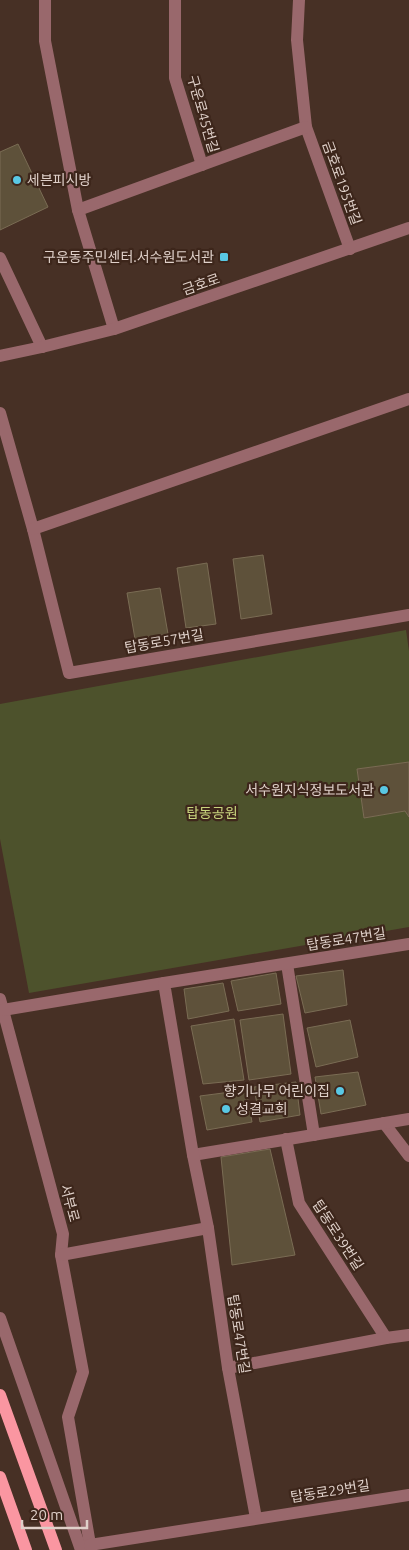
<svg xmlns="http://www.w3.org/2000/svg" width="409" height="1550" font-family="Ubuntu,'Noto Sans KR',sans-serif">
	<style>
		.green { fill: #4d522c }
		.building { fill: #5e513a; stroke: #7a6c54 }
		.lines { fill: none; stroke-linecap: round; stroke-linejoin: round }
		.minor { stroke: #99686c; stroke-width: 12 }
		.major { stroke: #fa96a1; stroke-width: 12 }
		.poi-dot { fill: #59c8e4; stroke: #3d261b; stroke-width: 2 }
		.labels { text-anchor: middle; stroke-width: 4.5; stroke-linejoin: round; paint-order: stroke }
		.street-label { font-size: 14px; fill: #dfd0c9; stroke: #3d261b }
		.poi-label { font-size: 14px; fill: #dfd0c9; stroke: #3d261b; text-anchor: end }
		.park-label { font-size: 14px; fill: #c8d47d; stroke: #3d261b }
	</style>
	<rect width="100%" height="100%" fill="#473025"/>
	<polygon class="green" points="406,630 409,651 409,762 357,769 364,818 405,811 409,817 409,927 29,993 0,839 0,704"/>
	<g class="building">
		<polygon points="18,144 48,207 0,230 0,152"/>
		<polygon points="263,555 272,614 241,619 233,559"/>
		<polygon points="207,563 216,624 186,628 177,568"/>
		<polygon points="160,588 168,634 135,639 127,593"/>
		<polygon points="409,762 409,817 405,811 364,818 357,769"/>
		<polygon points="343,970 347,1005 305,1013 296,976"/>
		<polygon points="276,973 281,1004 238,1011 231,981"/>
		<polygon points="223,983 229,1011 188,1019 184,989"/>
		<polygon points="283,1014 291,1074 249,1080 240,1020"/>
		<polygon points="234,1019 244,1080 203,1084 191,1026"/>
		<polygon points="350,1020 358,1057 316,1067 307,1028"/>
		<polygon points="358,1072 366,1105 321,1114 315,1077"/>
		<polygon points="296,1082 300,1115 260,1122 254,1087"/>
		<polygon points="246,1090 252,1122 207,1130 200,1096"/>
		<polygon points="270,1149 295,1255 232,1265 221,1157"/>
	</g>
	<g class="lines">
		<g class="minor">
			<polyline points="45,0 45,41 78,210 114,329"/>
			<polyline points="175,0 175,78 202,165"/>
			<polyline points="299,0 297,40 306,127 350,249"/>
			<polyline points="78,210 306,127"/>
			<polyline points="0,258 42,347"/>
			<polyline points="0,356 42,347 114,329 409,228"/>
			<polyline points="0,413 33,529 69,673 409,615"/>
			<polyline points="33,529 409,399"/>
			<polyline points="287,964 314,1135"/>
			<polyline points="0,999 63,1234 61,1255 83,1372 68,1417 91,1550"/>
			<polyline points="3,1010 164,983"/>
			<polyline points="384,1123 409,1156"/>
			<polyline points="286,1139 299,1203 386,1338"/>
			<polyline points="193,1155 409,1119"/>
			<polyline points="61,1255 208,1228"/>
			<polyline points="0,1318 81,1550"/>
			<polyline points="228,1368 386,1338 409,1335"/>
			<polyline points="256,1518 228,1368 208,1228 193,1155 164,983 409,944"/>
			<polyline points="90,1545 409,1495"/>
		</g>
		<g class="major">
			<polyline points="0,1395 56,1550"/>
			<polyline points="0,1477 26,1550"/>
		</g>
	</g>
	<g class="poi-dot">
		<circle cx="17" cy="180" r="5"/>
		<rect x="219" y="252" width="10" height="10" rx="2.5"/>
		<circle cx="384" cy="790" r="5"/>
		<circle cx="340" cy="1091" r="5"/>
		<circle cx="226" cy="1109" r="5"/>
	</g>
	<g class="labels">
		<g class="street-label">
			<text transform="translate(203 114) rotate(74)" y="5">구운로45번길</text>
			<text transform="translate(342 183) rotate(70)" y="5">금호로195번길</text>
			<text transform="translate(201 284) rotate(-19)" y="5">금호로</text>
			<text transform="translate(164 641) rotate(-10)" y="5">탑동로57번길</text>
			<text transform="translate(346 939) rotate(-9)" y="5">탑동로47번길</text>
			<text transform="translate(70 1203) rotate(75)" y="5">서부로</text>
			<text transform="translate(338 1235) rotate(57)" y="5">탑동로39번길</text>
			<text transform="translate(239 1334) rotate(81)" y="5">탑동로47번길</text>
			<text transform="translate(330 1491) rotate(-9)" y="5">탑동로29번길</text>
		</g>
		<g class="poi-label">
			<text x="27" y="185" text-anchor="start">세븐피시방</text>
			<text x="214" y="262">구운동주민센터.서수원도서관</text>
			<text x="374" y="795">서수원지식정보도서관</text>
			<text x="330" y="1096">향기나무 어린이집</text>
			<text x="236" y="1114" text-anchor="start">성결교회</text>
		</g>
		<g class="park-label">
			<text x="212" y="818">탑동공원</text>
		</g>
	</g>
	<path d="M22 1520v8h65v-8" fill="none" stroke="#dfd0c9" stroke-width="2.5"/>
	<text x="30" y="1520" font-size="15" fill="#dfd0c9" stroke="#3d261b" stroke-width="4" paint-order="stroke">20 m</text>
</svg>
